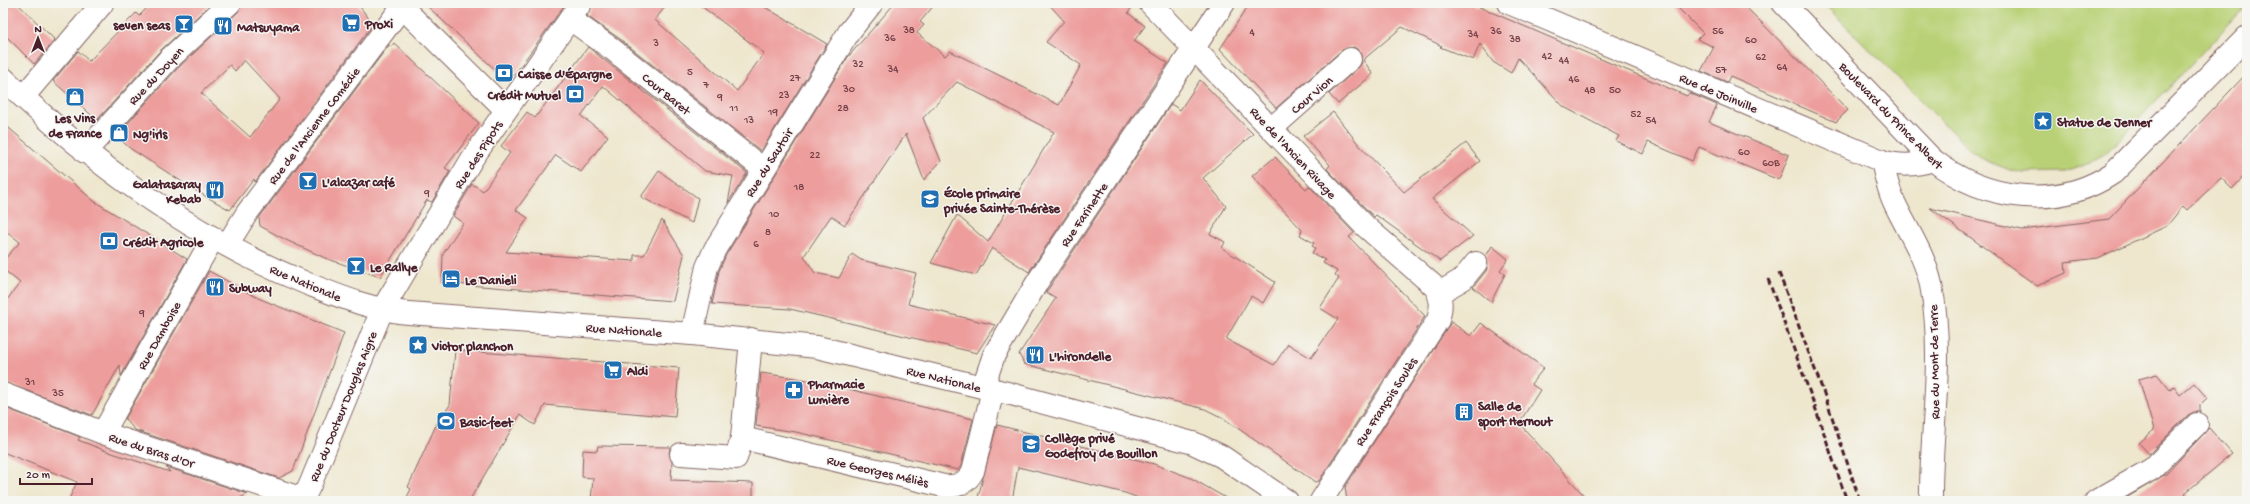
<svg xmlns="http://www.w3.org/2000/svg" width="2250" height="504" font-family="'Gochi Hand',sans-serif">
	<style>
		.green { fill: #b9d176; stroke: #827850 }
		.building { fill: #ed9e9c; fill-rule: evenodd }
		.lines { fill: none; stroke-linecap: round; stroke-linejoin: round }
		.minor-casing { stroke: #836564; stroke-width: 24 }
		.minor { stroke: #fff; stroke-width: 22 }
		.rail { stroke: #4a1f2b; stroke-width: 3; stroke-dasharray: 6 3; stroke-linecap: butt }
		.labels { text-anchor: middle; stroke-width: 3; stroke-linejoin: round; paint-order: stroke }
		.number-label { font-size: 11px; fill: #733f47 }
		.poi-label { font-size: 13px; font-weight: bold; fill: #4a1f2b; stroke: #f6f6f2; text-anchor: start }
		.street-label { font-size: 13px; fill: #4a1f2b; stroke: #f6f6f2 }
	</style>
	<rect width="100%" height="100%" fill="#f6f6f2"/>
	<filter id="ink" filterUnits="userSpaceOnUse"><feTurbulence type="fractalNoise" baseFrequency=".025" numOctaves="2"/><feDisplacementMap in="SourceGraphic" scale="8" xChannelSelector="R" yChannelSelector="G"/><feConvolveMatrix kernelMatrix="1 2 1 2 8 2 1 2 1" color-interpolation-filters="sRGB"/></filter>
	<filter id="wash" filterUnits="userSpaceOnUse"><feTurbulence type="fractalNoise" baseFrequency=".012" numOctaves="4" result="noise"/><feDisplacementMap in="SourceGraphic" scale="16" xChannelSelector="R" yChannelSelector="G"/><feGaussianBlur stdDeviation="0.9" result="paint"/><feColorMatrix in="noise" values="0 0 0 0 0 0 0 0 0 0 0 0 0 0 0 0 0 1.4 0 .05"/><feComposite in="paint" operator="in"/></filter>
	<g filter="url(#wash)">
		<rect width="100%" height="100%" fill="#eee7ce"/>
		<polygon class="green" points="1823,3 2073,3 2081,5 2084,3 2247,3 2247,5 2119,140 2102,155 2085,165 2065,172 2023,173 2007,169 1985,160 1971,151"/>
		<g id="blocks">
			<g class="building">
				<polygon points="3,3 17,3 55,40 34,64 3,33"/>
				<polygon points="152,3 212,3 160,51 97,120 53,81 78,51 89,61 136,13 139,16"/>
				<path d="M 242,3 L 357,3 L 373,24 L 255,182 L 254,179 L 230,210 L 198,192 L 131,149 L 116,136 L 178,68 L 238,12 ZM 244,60 L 280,99 L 250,137 L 201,93 L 230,65 L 235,71 Z"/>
				<polygon points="424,3 566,3 514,75 509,77 503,77"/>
				<polygon points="593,3 668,3 655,20 737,91 764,53 697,3 758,3 827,44 761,151 620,39 587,16"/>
				<polygon points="895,3 936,3 920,22 924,25 917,33 945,56 950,51 1059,105 1081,65 1046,42 1064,21 1048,3 1135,3 1128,13 1145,26 1134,41 1168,63 1029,272 992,248 976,275 931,263 957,215 988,242 1054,132 957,82 923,118 941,161 924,180 906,134 845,225 831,216 804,256 815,273 839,278 852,254 861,260 916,273 908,304 995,325 977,353 790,309 712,304 719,271 726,255 848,57"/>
				<polygon points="1250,3 1470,3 1687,96 1689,93 1717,105 1709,122 1789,155 1779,180 1699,147 1692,161 1648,142 1643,154 1616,141 1619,136 1564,107 1518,58 1511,73 1493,62 1480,44 1473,60 1440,47 1442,46 1402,27 1363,60 1373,74 1338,104 1329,94 1358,68 1362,63 1360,51 1354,47 1342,50 1276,108 1220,49"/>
				<polygon points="1673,3 1742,3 1848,110 1836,122 1730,76 1727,82 1701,71 1714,47 1697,39 1703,33"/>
				<polygon points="394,43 479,123 445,168 450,171 432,202 427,200 380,277 325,258 286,240 260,226 259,218 389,45 391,47"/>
				<polygon points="588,47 747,173 728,203 733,176 705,171 603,86 581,116 608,136 581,172 556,155 516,210 528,218 506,252 634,261 634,255 644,255 662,220 684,255 673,301 442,283 443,254 463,223 453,216 472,184 483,191 510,153 501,146 527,112 535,118"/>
				<polygon points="2247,73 2247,173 2232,189 2221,178 2187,210 2183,206 2167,226 2098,258 2065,262 2066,273 2037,286 1930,208 2022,230 2109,219"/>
				<polygon points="1200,80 1253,134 1203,178 1226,206 1210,234 1225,242 1222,248 1275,282 1263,303 1251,296 1226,339 1274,365 1288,344 1311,358 1338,319 1320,308 1339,278 1335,275 1337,271 1323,263 1325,260 1312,253 1315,248 1312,246 1314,243 1300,235 1302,230 1252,176 1275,157 1306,189 1309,186 1354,233 1349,237 1425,316 1319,481 1315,482 1223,418 1205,409 1024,364 1019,354 1056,298 1046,292 1049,288 1171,104 1180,110"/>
				<polygon points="1333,112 1360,146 1404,192 1466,143 1480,161 1432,199 1473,236 1440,261 1376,215 1374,217 1327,169 1330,165 1303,136"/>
				<polygon points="3,123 94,201 187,259 121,376 120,365 92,415 3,382 3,305 20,283 3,269 3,261 20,242 3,229"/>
				<polygon points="659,171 698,198 692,223 641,197"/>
				<polygon points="1492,246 1508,259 1500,270 1505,274 1491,302 1473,287 1486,271 1488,265 1486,256"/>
				<polygon points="209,271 258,298 344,333 293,471 279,478 135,430 125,419"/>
				<polygon points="1451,322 1471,336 1481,323 1544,368 1531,384 1540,390 1519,423 1589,501 1347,501 1345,487"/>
				<polygon points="455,350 679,368 675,417 545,405 535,425 520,415 469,501 405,501 411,489 408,487 437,423 450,405"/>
				<polygon points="761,373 815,381 973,419 961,466 958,470 796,432 756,426"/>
				<polygon points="2157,374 2170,390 2174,387 2180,395 2194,383 2207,398 2200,405 2200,412 2194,412 2188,415 2149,454 2139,443 2154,430 2139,379"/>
				<polygon points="3,407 80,437 78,440 109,452 170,472 166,467 248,494 234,501 68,501 77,482 3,452"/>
				<polygon points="997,425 1154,464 1191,478 1231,501 1147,501 1125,493 1018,467 1012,501 977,501"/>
				<polygon points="2209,428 2232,454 2185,493 2192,501 2121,501 2166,474"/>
				<polygon points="598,446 670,447 669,453 672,462 671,480 753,483 753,501 591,501 593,478 582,477 583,450 597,451"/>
			</g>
		</g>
	</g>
	<g filter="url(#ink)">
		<use href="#blocks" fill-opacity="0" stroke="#836564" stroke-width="1"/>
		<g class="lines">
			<defs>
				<g id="minor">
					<polyline points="398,3 505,109"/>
					<path d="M 1150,3 L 1365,226 L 1435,287 C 1442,298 1442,307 1438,320 L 1321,501"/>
					<path d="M 1509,3 L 1882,161 C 1900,166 1914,166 1933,160"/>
					<path d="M 1783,3 L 1933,160 C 1984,200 2057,211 2113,173 L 2247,37"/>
					<polyline points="570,19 612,49 763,169"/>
					<path d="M 3,78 C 93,165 191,236 308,284 C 341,297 372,310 409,313 L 692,334 L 817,347 L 1011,394 L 1193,443 L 1221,456 L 1287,501"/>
					<polyline points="23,97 102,4"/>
					<polyline points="1272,128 1350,59"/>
					<polyline points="85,152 169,59 230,3"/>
					<path d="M 1882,161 C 1885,175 1888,189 1894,202 C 1907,230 1925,255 1931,285 C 1945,356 1930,430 1931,501"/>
					<polyline points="227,245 247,213 402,7"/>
					<polyline points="1439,293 1463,279 1476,263"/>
					<polyline points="692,334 707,267 715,249 849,32 872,3"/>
					<polyline points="983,387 994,355 1038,281 1224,3"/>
					<polyline points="3,394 103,433 303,499"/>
					<polyline points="103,433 213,238"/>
					<path d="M 742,438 L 944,486 C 958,487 967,483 973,471 L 993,390"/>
					<polyline points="681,454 736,458 742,438 751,339"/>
					<polyline points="302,501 310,485 382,310 472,159 581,3"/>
					<polyline points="2096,501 2152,469 2197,424"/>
				</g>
			</defs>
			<use href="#minor" class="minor-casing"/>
			<use href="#minor" class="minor"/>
			<g class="rail">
				<polyline points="1779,273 1826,399 1860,501"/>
				<polyline points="1768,279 1814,404 1847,501"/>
			</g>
		</g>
	</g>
	<defs>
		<symbol id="supermarket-square" viewBox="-11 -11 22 22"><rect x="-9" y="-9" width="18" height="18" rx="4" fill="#1f6fb2" stroke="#f6f6f2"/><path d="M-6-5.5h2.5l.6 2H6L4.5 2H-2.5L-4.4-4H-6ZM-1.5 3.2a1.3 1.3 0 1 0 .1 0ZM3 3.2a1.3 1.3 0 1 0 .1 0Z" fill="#fff"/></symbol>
		<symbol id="bar-square" viewBox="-11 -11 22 22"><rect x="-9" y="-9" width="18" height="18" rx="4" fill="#1f6fb2" stroke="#f6f6f2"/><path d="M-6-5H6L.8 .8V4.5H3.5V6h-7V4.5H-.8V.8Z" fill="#fff"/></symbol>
		<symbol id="restaurant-square" viewBox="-11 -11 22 22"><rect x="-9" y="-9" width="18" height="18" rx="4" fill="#1f6fb2" stroke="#f6f6f2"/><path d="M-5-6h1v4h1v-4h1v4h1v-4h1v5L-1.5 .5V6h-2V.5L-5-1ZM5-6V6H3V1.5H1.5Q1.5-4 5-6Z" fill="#fff"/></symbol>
		<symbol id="bank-square" viewBox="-11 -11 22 22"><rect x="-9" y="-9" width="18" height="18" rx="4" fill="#1f6fb2" stroke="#f6f6f2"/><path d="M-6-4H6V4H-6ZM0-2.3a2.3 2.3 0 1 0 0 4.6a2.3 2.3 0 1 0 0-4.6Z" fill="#fff"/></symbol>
		<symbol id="shop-square" viewBox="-11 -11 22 22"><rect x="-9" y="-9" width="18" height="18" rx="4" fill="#1f6fb2" stroke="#f6f6f2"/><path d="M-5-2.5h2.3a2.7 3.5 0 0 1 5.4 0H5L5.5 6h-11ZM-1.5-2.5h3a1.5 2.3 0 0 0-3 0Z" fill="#fff"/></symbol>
		<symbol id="sight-square" viewBox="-11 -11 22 22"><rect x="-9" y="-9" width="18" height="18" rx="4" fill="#1f6fb2" stroke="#f6f6f2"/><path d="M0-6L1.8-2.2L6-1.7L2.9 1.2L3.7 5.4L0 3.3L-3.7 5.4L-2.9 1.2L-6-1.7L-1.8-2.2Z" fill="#fff"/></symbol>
		<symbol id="school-square" viewBox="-11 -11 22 22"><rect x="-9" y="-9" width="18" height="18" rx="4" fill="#1f6fb2" stroke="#f6f6f2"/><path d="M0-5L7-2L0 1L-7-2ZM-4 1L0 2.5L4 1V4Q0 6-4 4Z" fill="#fff"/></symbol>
		<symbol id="hotel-square" viewBox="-11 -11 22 22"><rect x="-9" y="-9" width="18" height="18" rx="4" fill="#1f6fb2" stroke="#f6f6f2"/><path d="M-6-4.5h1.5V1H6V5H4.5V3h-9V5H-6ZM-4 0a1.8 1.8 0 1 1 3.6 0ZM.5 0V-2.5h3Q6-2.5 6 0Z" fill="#fff"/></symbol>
		<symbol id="pharmacy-square" viewBox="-11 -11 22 22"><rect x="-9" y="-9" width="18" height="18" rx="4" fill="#1f6fb2" stroke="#f6f6f2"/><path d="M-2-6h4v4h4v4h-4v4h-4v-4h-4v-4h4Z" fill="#fff"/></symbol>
		<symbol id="building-square" viewBox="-11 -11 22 22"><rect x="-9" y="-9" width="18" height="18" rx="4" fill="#1f6fb2" stroke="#f6f6f2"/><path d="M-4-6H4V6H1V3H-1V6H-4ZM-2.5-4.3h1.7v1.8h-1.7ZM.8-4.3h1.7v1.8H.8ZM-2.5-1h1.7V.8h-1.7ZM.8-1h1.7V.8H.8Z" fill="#fff"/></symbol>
		<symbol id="stadium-square" viewBox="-11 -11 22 22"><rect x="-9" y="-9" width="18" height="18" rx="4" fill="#1f6fb2" stroke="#f6f6f2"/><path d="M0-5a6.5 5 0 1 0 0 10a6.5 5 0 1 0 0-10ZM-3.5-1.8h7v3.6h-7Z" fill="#fff"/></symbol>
	</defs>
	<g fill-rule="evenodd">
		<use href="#supermarket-square" x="340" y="12" width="22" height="22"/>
		<use href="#bar-square" x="173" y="13" width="22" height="22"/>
		<use href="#restaurant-square" x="212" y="15" width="22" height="22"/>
		<use href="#bank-square" x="493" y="62" width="22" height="22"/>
		<use href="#bank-square" x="564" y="83" width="22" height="22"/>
		<use href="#shop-square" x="64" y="86" width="22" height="22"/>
		<use href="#sight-square" x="2032" y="110" width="22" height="22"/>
		<use href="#shop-square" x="108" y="122" width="22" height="22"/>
		<use href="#bar-square" x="297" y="170" width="22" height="22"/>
		<use href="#restaurant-square" x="204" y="179" width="22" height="22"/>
		<use href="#school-square" x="919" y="188" width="22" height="22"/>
		<use href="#bank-square" x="98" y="230" width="22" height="22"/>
		<use href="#bar-square" x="345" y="255" width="22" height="22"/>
		<use href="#hotel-square" x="440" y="268" width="22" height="22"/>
		<use href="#restaurant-square" x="204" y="276" width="22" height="22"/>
		<use href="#sight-square" x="407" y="334" width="22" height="22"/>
		<use href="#restaurant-square" x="1024" y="344" width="22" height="22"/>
		<use href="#supermarket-square" x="602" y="359" width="22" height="22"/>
		<use href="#pharmacy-square" x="783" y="379" width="22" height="22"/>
		<use href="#building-square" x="1453" y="401" width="22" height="22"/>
		<use href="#stadium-square" x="435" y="410" width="22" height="22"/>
		<use href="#school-square" x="1020" y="433" width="22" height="22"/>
	</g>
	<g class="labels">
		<g class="number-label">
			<text x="909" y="33">38</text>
			<text x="1496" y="34">36</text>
			<text x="1718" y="34">56</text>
			<text x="1252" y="35">4</text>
			<text x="1473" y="37">34</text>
			<text x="890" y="41">36</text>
			<text x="1515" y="42">38</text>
			<text x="1751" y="43">60</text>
			<text x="656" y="46">3</text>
			<text x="1547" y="59">42</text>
			<text x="1761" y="60">62</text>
			<text x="1564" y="63">44</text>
			<text x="858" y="67">32</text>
			<text x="1782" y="70">64</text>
			<text x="893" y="72">34</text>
			<text x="1721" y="73">57</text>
			<text x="690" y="75">5</text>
			<text x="795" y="81">27</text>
			<text x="1574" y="82">46</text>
			<text x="706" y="88">7</text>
			<text x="849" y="92">30</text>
			<text x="1590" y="93">48</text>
			<text x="1615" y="93">50</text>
			<text x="784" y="98">23</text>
			<text x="720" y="100">9</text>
			<text x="734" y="111">11</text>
			<text x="843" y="111">28</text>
			<text x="773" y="115">19</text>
			<text x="1636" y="117">52</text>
			<text x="749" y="123">13</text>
			<text x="1651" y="123">54</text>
			<text x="1744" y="155">60</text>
			<text x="815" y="158">22</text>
			<text x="1771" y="166">60B</text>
			<text x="799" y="190">18</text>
			<text x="427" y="196">9</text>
			<text x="774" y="217">10</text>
			<text x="768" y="235">8</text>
			<text x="756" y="247">6</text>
			<text x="142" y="316">9</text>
			<text x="30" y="385">31</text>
			<text x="58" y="396">35</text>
		</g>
		<g class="poi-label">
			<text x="365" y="28">Proxi</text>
			<text x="170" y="29" text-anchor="end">seven seas</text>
			<text x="237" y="31">Matsuyama</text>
			<text x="518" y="78">Caisse d'Épargne</text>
			<text x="561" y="99" text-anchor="end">Crédit Mutuel</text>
			<text x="75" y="122" text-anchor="middle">Les Vins<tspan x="75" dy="15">de France</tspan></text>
			<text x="2057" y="126">Statue de Jenner</text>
			<text x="133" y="138">Ng'irls</text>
			<text x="322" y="186">L'alcazar café</text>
			<text x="201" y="188" text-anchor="end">Galatasaray<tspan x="201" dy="15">Kebab</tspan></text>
			<text x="944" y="197">École primaire<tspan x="944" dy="15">privée Sainte-Thérèse</tspan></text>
			<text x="123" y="246">Crédit Agricole</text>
			<text x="370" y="271">Le Rallye</text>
			<text x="465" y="284">Le Danieli</text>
			<text x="229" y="292">Subway</text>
			<text x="432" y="350">Victor planchon</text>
			<text x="1049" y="360">L'hirondelle</text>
			<text x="627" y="375">Aldi</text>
			<text x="808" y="388">Pharmacie<tspan x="808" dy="15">Lumière</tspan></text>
			<text x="1478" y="410">Salle de<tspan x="1478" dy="15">sport Hernout</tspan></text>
			<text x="460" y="426">Basic-feet</text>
			<text x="1045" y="442">Collège privé<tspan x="1045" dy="15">Godefroy de Bouillon</tspan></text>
		</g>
		<g class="street-label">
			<text transform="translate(155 75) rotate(-47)" y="5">Rue du Doyen</text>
			<text transform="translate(1719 92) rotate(23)" y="5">Rue de Joinville</text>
			<text transform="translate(667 93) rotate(39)" y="5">Cour Baret</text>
			<text transform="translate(1311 94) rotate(-41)" y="5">Cour Vion</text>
			<text transform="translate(1892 115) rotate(46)" y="5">Boulevard du Prince Albert</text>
			<text transform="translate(313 125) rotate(-53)" y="5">Rue de l'Ancienne Comédie</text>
			<text transform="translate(1294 152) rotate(47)" y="5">Rue de l'Ancien Rivage</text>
			<text transform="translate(477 154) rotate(-57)" y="5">Rue des Pipots</text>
			<text transform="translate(768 162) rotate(-58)" y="5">Rue du Sautoir</text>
			<text transform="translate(1083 214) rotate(-56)" y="5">Rue Farinette</text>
			<text transform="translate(306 282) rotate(23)" y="5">Rue Nationale</text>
			<text transform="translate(624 329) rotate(4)" y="5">Rue Nationale</text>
			<text transform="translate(158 335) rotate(-61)" y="5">Rue Damboise</text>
			<text transform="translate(1933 362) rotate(-91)" y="5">Rue du Mont de Terre</text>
			<text transform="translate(944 378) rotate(14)" y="5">Rue Nationale</text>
			<text transform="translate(1385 401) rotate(-57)" y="5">Rue François Soulès</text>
			<text transform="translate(342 406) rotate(-68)" y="5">Rue du Docteur Douglas Aigre</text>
			<text transform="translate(152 449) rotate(18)" y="5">Rue du Bras d'Or</text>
			<text transform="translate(878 470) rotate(13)" y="5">Rue Georges Méliès</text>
		</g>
	</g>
	<rect width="2250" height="504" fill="none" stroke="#f6f6f2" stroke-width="16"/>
	<g transform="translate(38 38)" stroke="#f6f6f2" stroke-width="3" paint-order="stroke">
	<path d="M0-3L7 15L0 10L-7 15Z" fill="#4a1f2b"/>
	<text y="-6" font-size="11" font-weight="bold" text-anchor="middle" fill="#4a1f2b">N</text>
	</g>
	<path d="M20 478v6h72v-6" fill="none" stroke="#4a1f2b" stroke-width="2"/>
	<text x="26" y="478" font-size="12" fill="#4a1f2b" stroke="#f6f6f2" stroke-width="3" paint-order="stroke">20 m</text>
</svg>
